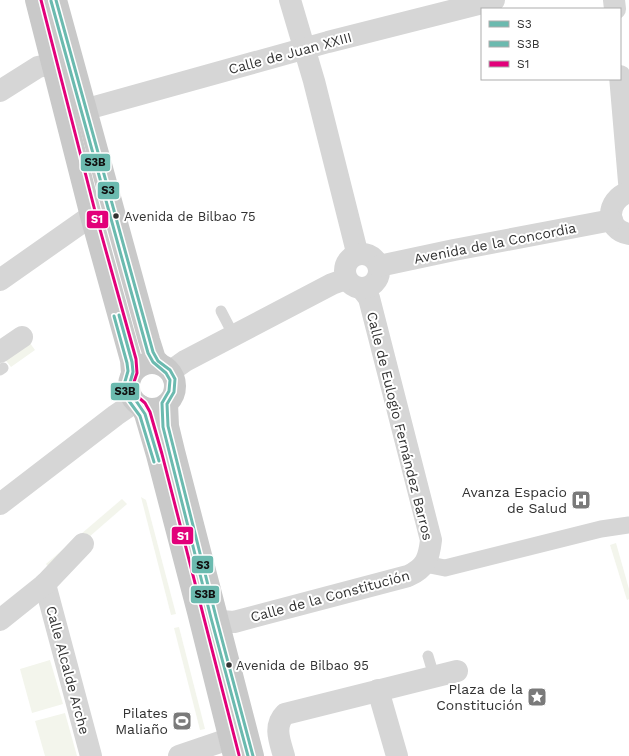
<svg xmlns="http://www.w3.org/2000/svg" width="629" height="756" font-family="'Work Sans',sans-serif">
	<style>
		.green { fill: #f3f5ec }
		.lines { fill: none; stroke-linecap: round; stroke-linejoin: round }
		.service { stroke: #d6d6d6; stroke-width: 11 }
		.pedestrian { stroke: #d6d6d6; stroke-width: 17 }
		.minor { stroke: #d6d6d6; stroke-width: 22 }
		.tertiary { stroke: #d6d6d6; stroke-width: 22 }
		.primary { stroke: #c9c9c9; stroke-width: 22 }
		.bus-1-casing { stroke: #fff; stroke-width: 6 }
		.bus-2-casing { stroke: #fff; stroke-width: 6 }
		.bus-3-casing { stroke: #fff; stroke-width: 6 }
		.bus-1 { stroke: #6bbaaf; stroke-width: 3 }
		.bus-2 { stroke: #6bbaaf; stroke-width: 3 }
		.bus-3 { stroke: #e2007a; stroke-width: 3 }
		.bus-dot { fill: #323232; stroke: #fff; stroke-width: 1.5 }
		.labels { text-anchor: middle; stroke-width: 4; stroke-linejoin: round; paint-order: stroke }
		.bus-label { font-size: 13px; fill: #323232; stroke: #fff; text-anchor: start }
		.street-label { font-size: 14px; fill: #323232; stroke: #fff }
		.poi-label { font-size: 14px; fill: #323232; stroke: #fff; text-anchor: end }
		.line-badge { stroke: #fff; stroke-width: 1.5 }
		.badge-label { font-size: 11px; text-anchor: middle; font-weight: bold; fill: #fff }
		.pale-badge-label { font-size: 11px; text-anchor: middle; font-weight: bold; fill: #111 }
	</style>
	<rect width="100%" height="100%" fill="#fff"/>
	<g class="green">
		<polygon points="27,339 35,350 11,367 3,357"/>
		<polygon points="141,497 146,500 176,614 171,615"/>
		<polygon points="122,499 127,504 51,570 46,564"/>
		<polygon points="616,543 629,589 629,599 627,600 610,545"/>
		<polygon points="179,627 205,729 200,730 174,628"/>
		<polygon points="50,660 63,704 32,713 20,669"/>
		<polygon points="65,713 77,756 45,756 35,721"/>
	</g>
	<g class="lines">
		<g class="service">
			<polyline points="221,311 234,336"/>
			<polyline points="0,370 3,368"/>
			<polyline points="428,656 434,676"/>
		</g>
		<polyline class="pedestrian" points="425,564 445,568 601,529 629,525"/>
		<g class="minor">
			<polyline points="290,0 314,81 353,236 356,248 355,255"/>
			<polyline points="614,0 615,9"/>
			<polyline points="620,76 629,182"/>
			<polyline points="0,91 38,67 52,64"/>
			<polyline points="87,109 328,42 494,0"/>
			<polyline points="0,280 91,216"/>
			<polyline points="0,352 22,337"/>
			<polyline points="45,584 91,756"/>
			<path d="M 216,617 L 221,621 L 234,622 L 408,576 C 426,568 429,558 431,540 L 369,298 L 362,289"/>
			<polyline points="0,620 45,584 83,544"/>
			<polyline points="378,690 397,756"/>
			<polyline points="179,756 229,739"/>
			<path d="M 284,756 C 280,742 273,726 285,714 L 457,671"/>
		</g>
		<g class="tertiary">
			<path d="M 629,192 C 605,200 605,230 629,234"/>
			<circle cx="362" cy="271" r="17"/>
			<polyline points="379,266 454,250 612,220"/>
			<polyline points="171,371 185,361 332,284 346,279"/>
			<polyline points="0,504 116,415 135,402"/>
		</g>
		<g class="primary">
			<polyline points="36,0 91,216 131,360 132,373"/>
			<polyline points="56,0 149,340 155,359 159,363"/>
			<circle cx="152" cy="386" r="23"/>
			<polyline points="167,404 168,426 174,451 253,756"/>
			<polyline points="141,406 145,414 157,455 198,612 234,756"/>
		</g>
		<defs>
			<g id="bus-1">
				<polyline points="56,0 153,352 158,361 170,370 175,379 174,392 167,404 168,426 216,617 253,756"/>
				<polyline points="119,315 132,362 133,372 129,386 130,392 145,414 159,461"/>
			</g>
			<g id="bus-2">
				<polyline points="51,1 148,353 153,362 166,373 170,380 169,391 162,403 163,427 211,618 248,756"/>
				<polyline points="114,316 127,363 128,371 124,385 125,393 129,401 140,416 154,462"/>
			</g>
			<polyline id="bus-3" points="41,0 96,215 136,359 137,373 134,382 134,390 137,396 145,403 150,412 162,454 239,755"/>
		</defs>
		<use href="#bus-1" class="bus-1-casing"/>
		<use href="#bus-2" class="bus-2-casing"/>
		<use href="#bus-3" class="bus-3-casing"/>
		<use href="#bus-1" class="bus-1"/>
		<use href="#bus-2" class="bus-2"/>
		<use href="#bus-3" class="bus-3"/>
	</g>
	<defs>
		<symbol id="hospital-square" viewBox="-11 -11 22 22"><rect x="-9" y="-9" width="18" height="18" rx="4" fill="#7a7a7a" stroke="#fff"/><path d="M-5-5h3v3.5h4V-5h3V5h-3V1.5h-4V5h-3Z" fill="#fff"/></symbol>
		<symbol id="sight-square" viewBox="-11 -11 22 22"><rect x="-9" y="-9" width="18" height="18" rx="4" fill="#7a7a7a" stroke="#fff"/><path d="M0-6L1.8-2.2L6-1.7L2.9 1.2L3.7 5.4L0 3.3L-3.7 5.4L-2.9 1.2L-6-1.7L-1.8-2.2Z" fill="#fff"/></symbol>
		<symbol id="stadium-square" viewBox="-11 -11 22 22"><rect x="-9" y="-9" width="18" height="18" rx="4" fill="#7a7a7a" stroke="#fff"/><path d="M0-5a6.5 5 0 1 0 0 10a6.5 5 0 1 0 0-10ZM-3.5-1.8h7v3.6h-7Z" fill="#fff"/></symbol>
	</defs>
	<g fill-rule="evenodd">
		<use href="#hospital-square" x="570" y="489" width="22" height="22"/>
		<use href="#sight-square" x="526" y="686" width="22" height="22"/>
		<use href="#stadium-square" x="171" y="710" width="22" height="22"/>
	</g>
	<g class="bus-dot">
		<circle cx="116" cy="216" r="3.5"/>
		<circle cx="229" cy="665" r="3.5"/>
	</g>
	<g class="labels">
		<g class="bus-label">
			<text x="124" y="221">Avenida de Bilbao 75</text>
			<text x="236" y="670">Avenida de Bilbao 95</text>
		</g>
		<g class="street-label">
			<text transform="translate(290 53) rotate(-15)" y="5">Calle de Juan XXIII</text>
			<text transform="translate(495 243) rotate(-11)" y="5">Avenida de la Concordia</text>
			<text transform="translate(400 426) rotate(76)" y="5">Calle de Eulogio Fernández Barros</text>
			<text transform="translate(330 596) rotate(-15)" y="5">Calle de la Constitución</text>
			<text transform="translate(68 670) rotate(75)" y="5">Calle Alcalde Arche</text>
		</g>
		<g class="poi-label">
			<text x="567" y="497">Avanza Espacio<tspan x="567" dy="16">de Salud</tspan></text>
			<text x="523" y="694">Plaza de la<tspan x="523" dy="16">Constitución</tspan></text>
			<text x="168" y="718">Pilates<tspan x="168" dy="16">Maliaño</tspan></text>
		</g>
	</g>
	<g class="line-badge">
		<rect x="80" y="153" width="31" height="19" rx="4" fill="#6bbaaf"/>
		<rect x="97" y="181" width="23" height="19" rx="4" fill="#6bbaaf"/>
		<rect x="86" y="210" width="23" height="19" rx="4" fill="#e2007a"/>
		<rect x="110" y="382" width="30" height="19" rx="4" fill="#6bbaaf"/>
		<rect x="171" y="526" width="23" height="19" rx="4" fill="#e2007a"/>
		<rect x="191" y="555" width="23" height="19" rx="4" fill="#6bbaaf"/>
		<rect x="190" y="585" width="30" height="19" rx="4" fill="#6bbaaf"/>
	</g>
	<g class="badge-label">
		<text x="97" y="223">S1</text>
		<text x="183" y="540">S1</text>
	</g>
	<g class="pale-badge-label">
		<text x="95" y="166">S3B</text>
		<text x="108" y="194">S3</text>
		<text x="125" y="395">S3B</text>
		<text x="203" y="569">S3</text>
		<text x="205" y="598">S3B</text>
	</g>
	<rect x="481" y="8" width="140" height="72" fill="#ffffff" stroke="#adadad"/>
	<rect x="489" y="21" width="20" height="6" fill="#6bbaaf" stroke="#adadad"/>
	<text x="517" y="28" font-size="12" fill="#323232">S3</text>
	<rect x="489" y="41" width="20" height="6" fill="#6bbaaf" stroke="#adadad"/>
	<text x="517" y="48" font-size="12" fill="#323232">S3B</text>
	<rect x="489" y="61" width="20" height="6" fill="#e2007a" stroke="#adadad"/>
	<text x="517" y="68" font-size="12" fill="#323232">S1</text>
</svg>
